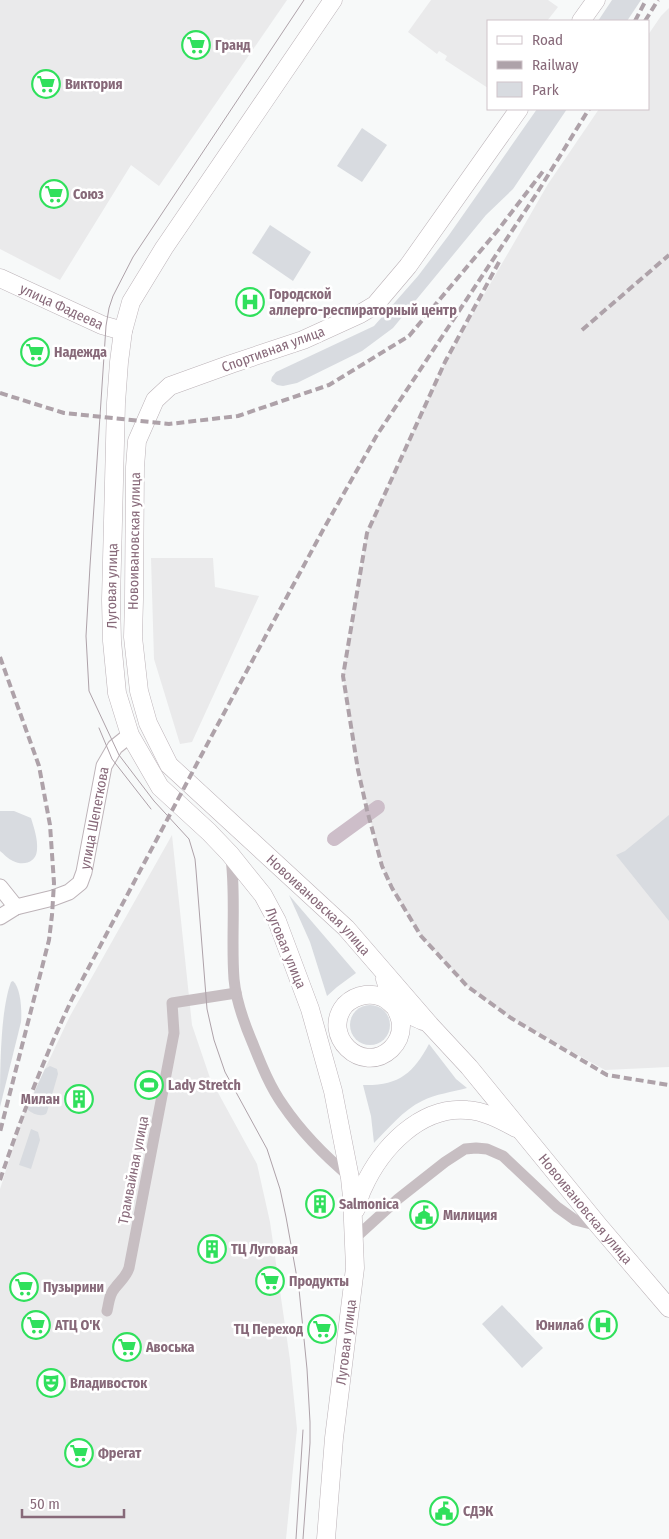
<svg xmlns="http://www.w3.org/2000/svg" width="669" height="1539" font-family="'Fira Sans Condensed',sans-serif">
	<style>
		.built { fill: #eaeaeb }
		.green { fill: #d8dbe0 }
		.lines { fill: none; stroke-linecap: round; stroke-linejoin: round }
		.canal { stroke: #cdbec9; stroke-width: 14 }
		.secondary-casing { stroke: #bdb3b8; stroke-width: 17 }
		.primary-casing { stroke: #bbb2b7; stroke-width: 19 }
		.street { stroke: #c7bec2; stroke-width: 11 }
		.secondary { stroke: #fff; stroke-width: 15 }
		.primary { stroke: #fff; stroke-width: 18 }
		.tram { stroke: #aea2a9; stroke-width: 1 }
		.rail { stroke: #aea2a9; stroke-width: 4; stroke-dasharray: 8 4; stroke-linecap: butt }
		.labels { text-anchor: middle; stroke-width: 5; stroke-linejoin: round; paint-order: stroke }
		.poi-label { font-size: 14px; font-weight: bold; fill: #876979; stroke: #fff; text-anchor: start }
		.street-label { font-size: 14px; fill: #876979; stroke: #fff }
	</style>
	<rect width="100%" height="100%" fill="#f7f9f9"/>
	<g class="built">
		<polygon points="0,0 287,0 159,186 131,165 60,280 0,249"/>
		<polygon points="431,0 548,0 558,7 547,21 488,21 488,88 445,60 447,56 439,51 437,54 408,32"/>
		<polygon points="669,8 669,1067 605,1070 511,1018 467,986 421,936 392,888 382,866 358,770 343,676 367,533 445,362 548,184 599,109 648,109 648,35 661,16"/>
		<polygon points="151,558 213,558 215,587 259,596 192,742 180,744 154,659"/>
		<polygon points="172,835 192,1025 210,1078 257,1164 270,1222 290,1360 297,1429 286,1539 0,1539 0,1189 24,1113 70,1016"/>
	</g>
	<g class="green">
		<polygon points="612,0 641,0 627,21 598,21"/>
		<polygon points="537,109 567,109 513,189 486,215 393,328 362,351 297,383 283,386 277,385 271,381 272,377 276,372 374,326 418,276 449,235"/>
		<polygon points="362,128 387,145 362,182 337,166"/>
		<polygon points="270,225 311,252 293,281 252,253"/>
		<path d="M 0,811 L 14,811 L 31,818 C 34,828 38,839 37,850 C 36,863 23,866 13,861 C 8,859 4,854 0,851 Z"/>
		<polygon points="669,815 669,921 616,855 625,851"/>
		<polygon points="289,895 356,973 337,987 327,996 310,942"/>
		<path d="M 13,981 C 21,988 22,1012 21,1022 L 0,1107 C 0,1073 0,1011 11,982 Z"/>
		<circle cx="370" cy="1025" r="20"/>
		<path d="M 429,1044 L 456,1079 L 467,1088 C 452,1092 436,1094 422,1101 C 403,1110 388,1129 374,1143 L 371,1116 L 363,1085 C 398,1086 413,1074 429,1044 Z"/>
		<path d="M 50,1066 L 57,1069 L 58,1074 L 47,1112 L 46,1114 C 40,1117 33,1114 28,1110 L 28,1106 L 45,1069 Z"/>
		<polygon points="31,1129 38,1132 40,1140 31,1169 19,1165"/>
		<polygon points="502,1305 543,1348 522,1368 482,1324"/>
	</g>
	<g class="lines">
		<polyline class="canal" points="334,839 378,807"/>
		<defs>
			<g id="secondary">
				<polyline points="0,887 16,907"/>
				<path id="s1" d="M 0,917 L 16,907 L 53,898 L 69,892 L 80,883 L 84,872 L 104,766 L 115,747 L 130,735"/>
			</g>
			<g id="primary">
				<polyline points="581,21 596,0"/>
				<path id="s2" d="M 519,109 L 408,266 L 375,305 L 360,314 L 303,340 L 231,364 L 170,386 L 155,400 L 137,441 L 135,467 L 134,600 L 133,637 L 139,691 L 148,723 L 169,765 L 346,928 L 430,1025 L 469,1067 L 599,1226 L 669,1308"/>
				<path id="s3" d="M 0,278 L 102,325 L 123,331"/>
				<path d="M 385,979 C 388,987 390,996 394,1004 C 397,1012 401,1017 401,1026 C 401,1035 397,1043 391,1049 C 362,1076 320,1035 345,1005 C 356,994 374,991 387,1000 C 390,1002 392,1005 395,1007 C 404,1013 414,1017 423,1021"/>
				<path d="M 356,1209 C 358,1202 360,1194 363,1188 C 381,1148 420,1106 467,1110 C 485,1111 501,1120 516,1128"/>
				<path id="s4" d="M 326,1539 L 334,1438 L 355,1268 L 352,1197 L 350,1178 L 333,1091 L 310,1009 L 277,921 L 263,895 L 230,854 L 209,832 L 160,787 L 130,735 L 117,693 L 112,641 L 111,600 L 116,403 L 119,362 L 123,331 L 131,302 L 164,248 L 333,0"/>
			</g>
		</defs>
		<use href="#secondary" class="secondary-casing"/>
		<use href="#primary" class="primary-casing"/>
		<g class="street">
			<path d="M 231,858 C 236,898 231,939 234,979 C 236,1002 244,1023 253,1044 C 261,1064 270,1087 283,1105 C 302,1133 325,1156 350,1177"/>
			<polyline points="354,1239 398,1199 445,1162 465,1149 476,1148 487,1149 503,1156 557,1207 575,1220 599,1226"/>
			<path d="M 107,1311 C 109,1303 109,1294 115,1288 C 121,1280 126,1277 129,1268 L 174,1033 L 172,1003 L 236,993"/>
		</g>
		<use href="#secondary" class="secondary"/>
		<use href="#primary" class="primary"/>
		<g class="tram">
			<polyline points="99,728 112,759 151,809"/>
			<polyline points="296,1539 303,1430"/>
			<polyline points="303,1539 310,1443 310,1422 307,1369 299,1289 286,1217 280,1189 267,1149 225,1072 214,1040 207,1009 196,870 195,859 189,839 154,801 119,755 89,691 86,636 90,566 106,326 109,308 113,296 133,257 304,0"/>
		</g>
		<g class="rail">
			<polyline points="635,21 646,0"/>
			<polyline points="645,21 658,0"/>
			<polyline points="499,262 445,362 367,533 343,676 358,770 367,810 382,866 392,888 421,936 467,986 511,1018 607,1075 669,1085"/>
			<polyline points="582,330 669,255"/>
			<polyline points="0,393 64,413 169,424 238,416 329,385 409,336 498,230 544,170"/>
			<polyline points="0,657 39,766 50,825 54,883 52,915 49,940 0,1132"/>
			<path d="M 0,1180 C 21,1118 44,1058 72,999 L 210,739 L 323,530 L 377,435 L 537,193 L 589,109"/>
		</g>
	</g>
	<defs>
		<symbol id="supermarket-ring" viewBox="-11 -11 22 22"><circle r="9.5" fill="#fff" stroke="#30e05c" stroke-width="1.5"/><path d="M-6-5.5h2.5l.6 2H6L4.5 2H-2.5L-4.4-4H-6ZM-1.5 3.2a1.3 1.3 0 1 0 .1 0ZM3 3.2a1.3 1.3 0 1 0 .1 0Z" fill="#30e05c"/></symbol>
		<symbol id="hospital-ring" viewBox="-11 -11 22 22"><circle r="9.5" fill="#fff" stroke="#30e05c" stroke-width="1.5"/><path d="M-5-5h3v3.5h4V-5h3V5h-3V1.5h-4V5h-3Z" fill="#30e05c"/></symbol>
		<symbol id="stadium-ring" viewBox="-11 -11 22 22"><circle r="9.5" fill="#fff" stroke="#30e05c" stroke-width="1.5"/><path d="M0-5a6.5 5 0 1 0 0 10a6.5 5 0 1 0 0-10ZM-3.5-1.8h7v3.6h-7Z" fill="#30e05c"/></symbol>
		<symbol id="building-ring" viewBox="-11 -11 22 22"><circle r="9.5" fill="#fff" stroke="#30e05c" stroke-width="1.5"/><path d="M-4-6H4V6H1V3H-1V6H-4ZM-2.5-4.3h1.7v1.8h-1.7ZM.8-4.3h1.7v1.8H.8ZM-2.5-1h1.7V.8h-1.7ZM.8-1h1.7V.8H.8Z" fill="#30e05c"/></symbol>
		<symbol id="civic-ring" viewBox="-11 -11 22 22"><circle r="9.5" fill="#fff" stroke="#30e05c" stroke-width="1.5"/><path d="M-.6-6.5H3V-4.5H.6V-3L4-1V1h2V6H-6V1h2V-1L-.6-3ZM-1.2 2.5V6h2.4V2.5Z" fill="#30e05c"/></symbol>
		<symbol id="theatre-ring" viewBox="-11 -11 22 22"><circle r="9.5" fill="#fff" stroke="#30e05c" stroke-width="1.5"/><path d="M-5-5.5Q0-4 5-5.5V0Q5 5 0 6Q-5 5-5 0ZM-3.3-2.5H-1v1.5H-3.3ZM1-2.5H3.3v1.5H1ZM-2.8 1Q0 5.5 2.8 1Z" fill="#30e05c"/></symbol>
	</defs>
	<g fill-rule="evenodd">
		<use href="#supermarket-ring" x="180" y="29" width="32" height="32"/>
		<use href="#supermarket-ring" x="30" y="68" width="32" height="32"/>
		<use href="#supermarket-ring" x="38" y="178" width="32" height="32"/>
		<use href="#hospital-ring" x="234" y="286" width="32" height="32"/>
		<use href="#supermarket-ring" x="19" y="336" width="32" height="32"/>
		<use href="#stadium-ring" x="133" y="1069" width="32" height="32"/>
		<use href="#building-ring" x="63" y="1083" width="32" height="32"/>
		<use href="#building-ring" x="304" y="1188" width="32" height="32"/>
		<use href="#civic-ring" x="408" y="1199" width="32" height="32"/>
		<use href="#building-ring" x="196" y="1233" width="32" height="32"/>
		<use href="#supermarket-ring" x="254" y="1265" width="32" height="32"/>
		<use href="#supermarket-ring" x="8" y="1271" width="32" height="32"/>
		<use href="#supermarket-ring" x="20" y="1309" width="32" height="32"/>
		<use href="#hospital-ring" x="587" y="1309" width="32" height="32"/>
		<use href="#supermarket-ring" x="306" y="1313" width="32" height="32"/>
		<use href="#supermarket-ring" x="111" y="1331" width="32" height="32"/>
		<use href="#theatre-ring" x="35" y="1367" width="32" height="32"/>
		<use href="#supermarket-ring" x="63" y="1437" width="32" height="32"/>
		<use href="#civic-ring" x="428" y="1495" width="32" height="32"/>
	</g>
	<g class="labels">
		<g class="poi-label">
			<text x="215" y="50">Гранд</text>
			<text x="65" y="89">Виктория</text>
			<text x="73" y="199">Союз</text>
			<text x="269" y="299">Городской<tspan x="269" dy="16">аллерго-респираторный центр</tspan></text>
			<text x="54" y="357">Надежда</text>
			<text x="168" y="1090">Lady Stretch</text>
			<text x="60" y="1104" text-anchor="end">Милан</text>
			<text x="339" y="1209">Salmonica</text>
			<text x="443" y="1220">Милиция</text>
			<text x="231" y="1254">ТЦ Луговая</text>
			<text x="289" y="1286">Продукты</text>
			<text x="43" y="1292">Пузырини</text>
			<text x="55" y="1330">АТЦ О'К</text>
			<text x="584" y="1330" text-anchor="end">Юнилаб</text>
			<text x="303" y="1334" text-anchor="end">ТЦ Переход</text>
			<text x="146" y="1352">Авоська</text>
			<text x="70" y="1388">Владивосток</text>
			<text x="98" y="1458">Фрегат</text>
			<text x="463" y="1516">СДЭК</text>
		</g>
		<g class="street-label">
			<text dy="5" stroke="none"><textPath href="#s3" startOffset="68">улица Фадеева</textPath></text>
			<text transform="translate(273 349) rotate(-20)" y="5">Спортивная улица</text>
			<text transform="translate(134 541) rotate(-89)" y="5">Новоивановская улица</text>
			<text dy="5" stroke="none"><textPath href="#s4" startOffset="1021">Луговая улица</textPath></text>
			<text dy="5" stroke="none"><textPath href="#s1" startOffset="155">улица Шепеткова</textPath></text>
			<text dy="5" stroke="none"><textPath href="#s2" startOffset="1065">Новоивановская улица</textPath></text>
			<text transform="translate(286 948) rotate(68)" y="5">Луговая улица</text>
			<text transform="translate(133 1170) rotate(-79)" y="5">Трамвайная улица</text>
			<text dy="5" stroke="none"><textPath href="#s2" startOffset="1470">Новоивановская улица</textPath></text>
			<text dy="5" stroke="none"><textPath href="#s4" startOffset="198">Луговая улица</textPath></text>
		</g>
	</g>
	<rect x="487" y="20" width="162" height="90" fill="#ffffff" stroke="#cfc3c9"/>
	<rect x="497" y="36" width="25" height="8" fill="#ffffff" stroke="#cfc3c9"/>
	<text x="532" y="45" font-size="15" fill="#876979">Road</text>
	<rect x="497" y="61" width="25" height="8" fill="#aea2a9" stroke="#cfc3c9"/>
	<text x="532" y="70" font-size="15" fill="#876979">Railway</text>
	<rect x="497" y="82" width="25" height="15" fill="#d8dbe0" stroke="#cfc3c9"/>
	<text x="532" y="95" font-size="15" fill="#876979">Park</text>
	<path d="M22 1509v8h102v-8" fill="none" stroke="#876979" stroke-width="2.5"/>
	<text x="30" y="1509" font-size="15" fill="#876979" stroke="#ffffff" stroke-width="4" paint-order="stroke">50 m</text>
</svg>
